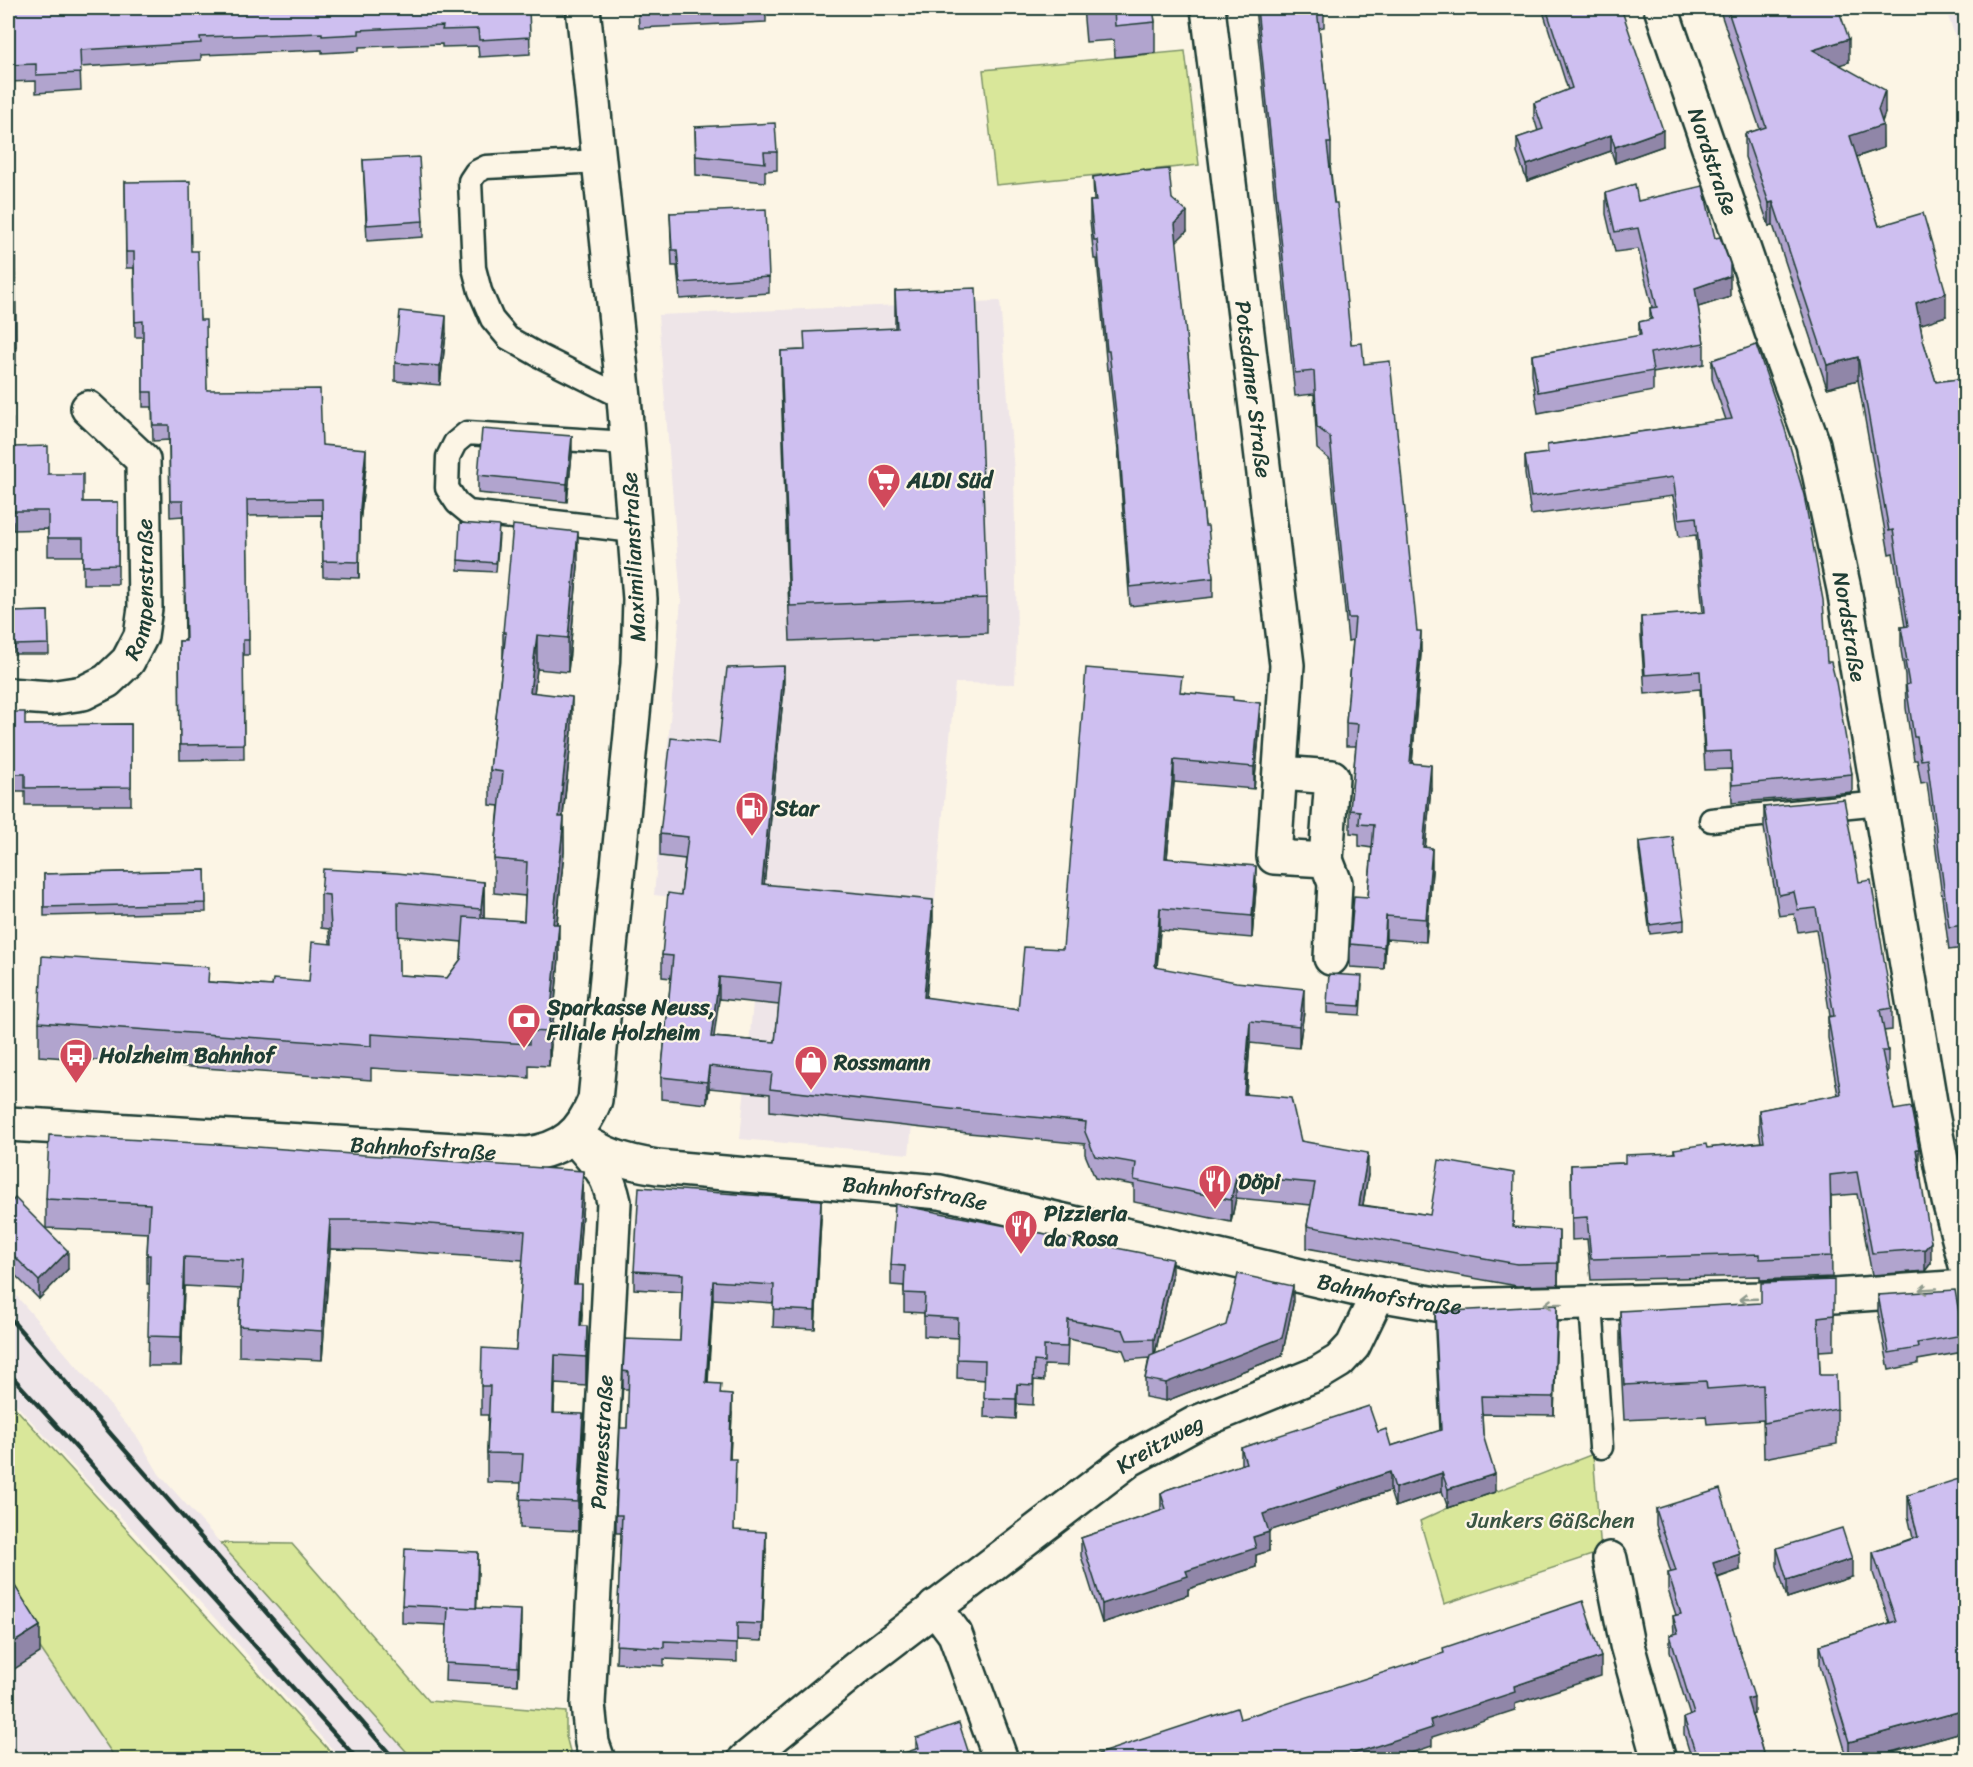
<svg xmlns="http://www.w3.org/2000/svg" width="1973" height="1767" font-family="Sriracha,sans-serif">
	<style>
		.built { fill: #eee5e8 }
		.green { fill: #d9e79a; stroke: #7c9267; stroke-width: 1.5 }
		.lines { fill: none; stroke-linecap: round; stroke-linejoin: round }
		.lane-casing { stroke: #1f3d34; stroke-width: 27 }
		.street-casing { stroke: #1f3d34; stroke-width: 38 }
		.secondary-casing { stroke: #1f3d34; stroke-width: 38 }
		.lane { stroke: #fcf5e5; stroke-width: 22 }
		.street { stroke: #fcf5e5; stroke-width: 33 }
		.secondary { stroke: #fcf5e5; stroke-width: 33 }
		.rail { stroke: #1f3d34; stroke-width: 4.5 }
		.wall { fill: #b1a4ce; stroke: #1f3d34; stroke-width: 1.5; fill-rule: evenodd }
		.shaded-wall { fill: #9086a8; stroke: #1f3d34; stroke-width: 1.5 }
		.building { fill: #cebff0; stroke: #1f3d34; stroke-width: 1.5; fill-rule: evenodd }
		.oneway { stroke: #8e998c }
		.labels { text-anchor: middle; stroke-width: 4.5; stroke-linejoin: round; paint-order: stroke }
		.street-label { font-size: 22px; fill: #1f3d34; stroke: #fcf5e5 }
		.poi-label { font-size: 22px; font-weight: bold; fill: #1f3d34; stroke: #fcf5e5; text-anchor: start }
		.park-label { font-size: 22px; fill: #3b5643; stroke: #fcf5e5 }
	</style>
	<rect width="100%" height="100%" fill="#fcf5e5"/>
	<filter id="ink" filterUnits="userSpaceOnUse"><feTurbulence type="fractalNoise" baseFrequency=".0167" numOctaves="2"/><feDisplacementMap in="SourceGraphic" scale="12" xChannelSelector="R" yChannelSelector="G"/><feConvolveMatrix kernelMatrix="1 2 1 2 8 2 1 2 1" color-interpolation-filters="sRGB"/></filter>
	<g filter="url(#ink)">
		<g class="built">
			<polygon points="1945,8 1965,8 1965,54 1962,55"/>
			<polygon points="1000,301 1014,472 1017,637 1015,684 955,683 933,922 909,1154 740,1139 762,908 654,895 681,600 658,315"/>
			<polygon points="8,1286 138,1438 159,1474 413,1759 341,1759 212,1615 8,1396"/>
			<polygon points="8,1601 116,1759 8,1759"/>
		</g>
		<g class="green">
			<polygon points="1185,51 1199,165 996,185 983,70"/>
			<polygon points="8,1400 337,1759 116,1759 8,1601"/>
			<polygon points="1593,1454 1601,1552 1444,1604 1420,1521 1448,1508 1495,1492"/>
			<polygon points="220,1543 292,1544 429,1701 566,1712 566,1736 572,1759 413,1759"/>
		</g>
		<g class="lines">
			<defs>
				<g id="lane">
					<polyline points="600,161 486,167 476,172 470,181 474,268 480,291 492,319 508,338 540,356 624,398"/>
					<polyline points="627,443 467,433 455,443 448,457 447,488 457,503 468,512 634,531"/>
					<polyline points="1711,820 1880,803"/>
					<polyline points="1591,1304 1601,1447"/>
				</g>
				<g id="street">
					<path id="s1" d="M 1208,8 L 1287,665 L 1274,857 L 1326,860 L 1335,883 L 1331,958"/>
					<path id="s2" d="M 1661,8 L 1772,332 L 1813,444 L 1844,589 L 1932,1114 L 1949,1201 L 1966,1265"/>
					<path id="s3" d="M 8,695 L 50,698 L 83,693 L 107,681 L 128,661 L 141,636 L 145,608 L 143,460 L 88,408"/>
					<polyline points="1281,773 1332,777 1326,860"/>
					<path id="s4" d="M 573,1135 C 605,1155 620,1161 657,1167 L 940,1192 L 1378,1294 L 1447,1306 L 1804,1298 L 1966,1287"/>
					<path d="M 582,1146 C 600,1167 608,1174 614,1202 L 588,1704 L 592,1743 L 598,1760"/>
					<polyline points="1610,1559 1627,1645 1659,1760"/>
					<polyline points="935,1607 955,1634 1001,1760"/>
					<path id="s5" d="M 745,1760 L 858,1667 L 1130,1459 L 1196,1423 L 1319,1373 L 1339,1361 L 1353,1346 L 1378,1294"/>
				</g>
				<g id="secondary">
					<path id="s6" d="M 8,1124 L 527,1154 C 564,1149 581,1134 595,1100 L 638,663 L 640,599 L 624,398 L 583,8"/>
				</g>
			</defs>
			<use href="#lane" class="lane-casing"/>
			<use href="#street" class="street-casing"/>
			<use href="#secondary" class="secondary-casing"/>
			<use href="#lane" class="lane"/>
			<use href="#street" class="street"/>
			<use href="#secondary" class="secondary"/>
			<g class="rail">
				<polyline points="8,1316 395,1760"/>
				<polyline points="8,1372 358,1760"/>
			</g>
		</g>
		<g class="wall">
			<polygon points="529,8 530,54 479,57 478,46 442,47 442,44 359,47 359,51 322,53 322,50 201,55 201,60 80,67 81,90 36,93 36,81 8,82 8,9"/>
			<polygon points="638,8 766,8 766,22 639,28"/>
			<polygon points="1083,8 1153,8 1155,22 1155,53 1115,57 1114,40 1086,42"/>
			<polygon points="1255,8 1324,8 1324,27 1319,28 1331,143 1331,165 1330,165 1351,344 1364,364 1421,653 1412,764 1431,788 1425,848 1432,871 1426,942 1386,939 1384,969 1350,967 1350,944 1368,897 1372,848 1359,846 1359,834 1350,833 1350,810 1356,746 1346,746 1346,723 1353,640 1348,641 1330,460 1317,449 1314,394 1295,396"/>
			<polygon points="1542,8 1621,8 1663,146 1615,163 1611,151 1527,181 1517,153 1517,138 1538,131 1534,118 1534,103 1568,90"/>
			<polygon points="1719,8 1838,8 1849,62 1840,64 1885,113 1882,122 1883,148 1857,157 1879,226 1946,316 1920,324 1923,340 1936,382 1965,378 1965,948 1949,950 1927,782 1921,783 1917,760 1914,760 1906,708 1905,675 1901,650 1901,627 1905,627 1893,553 1889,554 1858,380 1827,388 1773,225 1769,226 1745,157 1745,134 1760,129"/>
			<polygon points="695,127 777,152 777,170 765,171 765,182 696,175"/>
			<polygon points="363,160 423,221 423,237 367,241"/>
			<polygon points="8,170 8,242 15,242 16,365 8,365"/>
			<polygon points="1093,177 1172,199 1187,231 1176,241 1205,526 1213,578 1213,597 1130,606 1119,459 1109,370 1107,370 1097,259 1094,259 1090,220 1090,201 1094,201"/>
			<polygon points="125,182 191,251 200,320 207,390 322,445 366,465 360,523 359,578 323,577 322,515 247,516 249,655 243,655 244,759 180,760 179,641 185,641 183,516 170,517 169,440 153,441 152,407 143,407 143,337 135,337 134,268 126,268"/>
			<polygon points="1606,193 1638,201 1715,238 1730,297 1698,307 1704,343 1704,364 1653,373 1653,391 1538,413 1532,375 1532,355 1639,336 1639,322 1650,320 1650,308 1652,307 1638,249 1615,252 1606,214"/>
			<polygon points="670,213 769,277 769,293 680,299 677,266 672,266"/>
			<polygon points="895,291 987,598 987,633 790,641 781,385 781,351 804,350 895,328"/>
			<polygon points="446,334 440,385 395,381 395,363"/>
			<polygon points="1712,360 1827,662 1852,774 1852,792 1732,803 1731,769 1705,770 1700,689 1645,694 1641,636 1641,617 1703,613 1696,535 1679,537 1673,496 1531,515 1525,474 1525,456 1547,454 1547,445 1726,420 1712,379"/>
			<polygon points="8,419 12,447 83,502 118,502 118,584 83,584 83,556 48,556 48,529 13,530 13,522 8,522"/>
			<polygon points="572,454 567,502 478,493 478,475"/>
			<polygon points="499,535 496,572 458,570 458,560"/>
			<path d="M 578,566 L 568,672 L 537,669 L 534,693 L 572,731 L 563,817 L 564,852 L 557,924 L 559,958 L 549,1066 L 529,1065 L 529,1078 L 371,1068 L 371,1080 L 39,1056 L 39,1022 L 209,982 L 272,986 L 309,982 L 330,943 L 329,929 L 321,928 L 321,894 L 484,882 L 484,919 L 524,921 L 525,896 L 494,893 L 494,859 L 499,806 L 490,805 L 490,770 L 503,657 L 503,632 ZM 398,936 L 462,942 L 461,959 L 447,978 L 399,975 Z"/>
			<polygon points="8,603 14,612 48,611 49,654 14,654 14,646 8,646"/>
			<path d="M 784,688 L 764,884 L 933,922 L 926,998 L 1018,1010 L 1063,949 L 1182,692 L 1233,700 L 1260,725 L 1254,789 L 1174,782 L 1167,858 L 1256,888 L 1252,938 L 1160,930 L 1157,968 L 1304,1011 L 1299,1048 L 1250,1043 L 1246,1094 L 1301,1141 L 1368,1175 L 1363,1205 L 1430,1215 L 1514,1195 L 1513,1227 L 1559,1252 L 1558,1285 L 1517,1286 L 1307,1248 L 1307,1226 L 1311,1205 L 1236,1198 L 1231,1222 L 1134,1202 L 1134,1185 L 1095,1178 L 1085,1154 L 1085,1144 L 968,1133 L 770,1111 L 770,1094 L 709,1088 L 707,1104 L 661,1099 L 661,1077 L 671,978 L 662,977 L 662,955 L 681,895 L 685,859 L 660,856 L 660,834 L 719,743 ZM 719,999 L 779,1005 L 775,1042 L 713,1037 Z"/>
			<polygon points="8,712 25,725 131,724 131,805 25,805 25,791 8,791"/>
			<polygon points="1764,807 1859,882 1892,1008 1892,1030 1884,1031 1888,1051 1888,1072 1886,1072 1894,1110 1919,1166 1931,1263 1925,1271 1872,1275 1857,1194 1831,1196 1832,1277 1760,1280 1760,1276 1591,1280 1587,1239 1572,1240 1571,1165 1625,1163 1674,1153 1674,1149 1707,1148 1761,1142 1759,1131 1759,1110 1838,1095 1828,1038 1828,1017 1830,1016 1816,929 1798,932 1794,914 1779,916 1764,828"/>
			<polygon points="1639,842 1684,920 1684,930 1650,934 1639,851"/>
			<polygon points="205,870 206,912 44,916 44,874"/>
			<polygon points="1362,985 1360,1015 1327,1013 1327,1004"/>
			<polygon points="46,1199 583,1201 577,1284 582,1314 581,1326 587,1356 586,1386 555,1384 554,1413 583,1444 578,1531 520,1528 521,1483 487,1482 487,1453 488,1415 481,1415 481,1386 516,1350 523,1260 376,1250 330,1249 322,1360 239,1356 239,1326 241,1289 184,1286 181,1366 148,1366 150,1284 147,1284 147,1255 148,1233 46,1228"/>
			<polygon points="8,1206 68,1269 39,1299 8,1268"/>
			<polygon points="821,1218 815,1329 773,1327 774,1303 713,1299 708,1383 721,1394 732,1413 730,1459 734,1530 766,1549 762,1641 737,1640 737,1662 664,1659 664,1666 616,1663 621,1533 616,1533 616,1515 627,1428 629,1389 623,1389 623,1371 680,1341 682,1292 634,1289 634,1271"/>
			<polygon points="891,1265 1172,1278 1155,1354 1293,1304 1282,1356 1166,1401 1145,1397 1145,1379 1149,1358 1127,1360 1123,1350 1068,1339 1067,1366 1044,1365 1044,1381 1034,1380 1033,1405 1017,1404 1016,1419 984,1417 985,1380 957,1378 958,1338 924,1336 924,1313 904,1312 904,1286 891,1285"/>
			<polygon points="1878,1295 1963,1335 1963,1352 1918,1360 1918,1364 1889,1370 1878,1312"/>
			<polygon points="1620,1311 1834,1315 1834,1350 1819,1351 1820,1375 1837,1409 1837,1444 1764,1458 1763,1420 1707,1424 1706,1416 1624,1420 1620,1346"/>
			<polygon points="1435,1312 1557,1323 1554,1415 1482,1414 1483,1435 1495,1492 1448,1508 1442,1491 1395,1507 1390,1491 1268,1531 1269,1551 1256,1555 1256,1567 1188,1589 1188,1595 1102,1623 1081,1556 1081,1538 1161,1511 1161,1494 1166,1492 1166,1490 1241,1465 1241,1448 1378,1432 1391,1446 1440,1431 1435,1331"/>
			<polygon points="1908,1495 1965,1731 1863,1760 1848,1760 1820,1666 1820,1645 1890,1623 1873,1573 1873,1552 1913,1538 1908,1516"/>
			<polygon points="1656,1509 1740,1570 1718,1578 1754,1713 1752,1714 1765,1760 1692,1760 1684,1734 1684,1718 1690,1716 1670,1651 1670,1635 1674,1634 1673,1616 1676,1615 1668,1590 1668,1573 1671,1573 1656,1525"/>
			<polygon points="1777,1548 1852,1577 1787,1598 1777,1566"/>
			<polygon points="478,1571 476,1608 521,1629 518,1685 445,1681 447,1625 402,1623 402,1605"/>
			<polygon points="916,1738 971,1760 916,1749"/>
		</g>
		<g class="shaded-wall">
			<polygon points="1849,39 1849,62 1813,73 1813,50"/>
			<polygon points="1885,90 1885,113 1880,126 1883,125 1883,148 1850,159 1850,136 1878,110"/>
			<polygon points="1663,130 1663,146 1615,163 1615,147"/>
			<polygon points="1611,135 1611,151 1527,181 1527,165"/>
			<polygon points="1773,202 1773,225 1769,226 1769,203"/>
			<polygon points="1187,212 1187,231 1175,243 1175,224"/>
			<polygon points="1730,276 1730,297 1695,308 1695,288"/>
			<polygon points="1946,293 1946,316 1916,326 1916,303"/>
			<polygon points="446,316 446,334 440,385 440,366"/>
			<polygon points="1858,357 1858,380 1827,388 1827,365"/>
			<polygon points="572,436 572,454 567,502 567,484"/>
			<polygon points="366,449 366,465 360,523 359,578 360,508"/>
			<polygon points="578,532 578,566 568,672 568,638"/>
			<polygon points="1421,631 1421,653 1410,786 1410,763"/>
			<polygon points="537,635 537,669 530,727 530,692"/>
			<polygon points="784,666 784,688 762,906 762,884"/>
			<polygon points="572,697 572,731 559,851 559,817"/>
			<polygon points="1260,703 1260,725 1254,789 1254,767"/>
			<polygon points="1174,760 1174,782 1165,880 1165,858"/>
			<polygon points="1431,765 1431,788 1423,870 1423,847"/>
			<polygon points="564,817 564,852 553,958 553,924"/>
			<polygon points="1432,848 1432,871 1426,942 1426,919"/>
			<polygon points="1256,866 1256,888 1252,938 1252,916"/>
			<polygon points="484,882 484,916 481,944 481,909"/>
			<polygon points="933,900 933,922 924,1019 924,997"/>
			<polygon points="1160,908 1160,930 1155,989 1155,967"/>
			<polygon points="1386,916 1386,939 1384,969 1384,947"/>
			<polygon points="559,924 559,958 549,1066 549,1032"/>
			<polygon points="719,977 719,999 711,1059 711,1037"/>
			<polygon points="1304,989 1304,1011 1299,1048 1299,1026"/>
			<polygon points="1250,1021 1250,1043 1244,1116 1244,1094"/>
			<polygon points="709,1066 709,1088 707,1104 707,1082"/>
			<polygon points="1916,1149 1919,1149 1919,1170"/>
			<polygon points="1368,1153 1368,1175 1359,1227 1359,1205"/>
			<polygon points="583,1171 583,1201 574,1313 574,1284"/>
			<polygon points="1236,1176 1236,1198 1231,1222 1231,1200"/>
			<polygon points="821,1200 821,1218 815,1329 815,1311"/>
			<polygon points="330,1220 330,1249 322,1360 322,1331"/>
			<polygon points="1559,1230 1559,1252 1558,1285 1558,1263"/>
			<polygon points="1931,1242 1931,1263 1925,1271 1925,1249"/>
			<polygon points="68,1251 68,1269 39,1299 39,1281"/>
			<polygon points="184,1257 184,1286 181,1366 181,1337"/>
			<polygon points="1172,1259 1172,1278 1154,1358 1154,1339"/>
			<polygon points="713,1281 713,1299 706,1401 706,1383"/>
			<polygon points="582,1284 582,1314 580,1355 580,1326"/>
			<polygon points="1293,1286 1293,1304 1282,1356 1166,1401 1166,1383"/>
			<polygon points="1557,1305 1557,1323 1554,1415 1554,1397"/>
			<polygon points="587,1326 587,1356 586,1386 586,1357"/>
			<polygon points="555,1355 555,1384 553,1442 553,1413"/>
			<polygon points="1017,1384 1017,1404 1016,1419 1016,1399"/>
			<polygon points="732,1395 732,1413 729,1476 729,1459"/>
			<polygon points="583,1414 583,1444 578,1531 578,1502"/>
			<polygon points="1390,1472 1390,1491 1263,1533 1263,1514"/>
			<polygon points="1442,1473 1442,1491 1395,1507 1395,1488"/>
			<polygon points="1495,1474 1495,1492 1448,1508 1448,1489"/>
			<polygon points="766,1532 766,1549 762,1641 762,1624"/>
			<polygon points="1269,1532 1269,1551 1256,1555 1256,1567 1188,1589 1188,1595 1102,1623 1102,1604 1186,1571 1253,1537"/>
			<polygon points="478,1552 478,1571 476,1626 476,1608"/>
			<polygon points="1740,1554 1740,1570 1713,1579 1713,1563"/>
			<polygon points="1852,1559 1852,1577 1787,1598 1787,1580"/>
			<polygon points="521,1610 521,1629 518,1685 518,1667"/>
			<polygon points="40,1626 40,1653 8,1673 8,1646"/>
			<polygon points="1601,1657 1601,1676 1515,1704 1515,1710 1432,1737 1432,1746 1390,1760 1334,1760 1514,1686"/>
			<polygon points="1754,1697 1754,1713 1747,1716 1747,1699"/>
			<polygon points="1965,1710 1965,1731 1863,1760 1849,1760 1849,1742"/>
		</g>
		<g class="building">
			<polygon points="36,8 529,8 530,37 479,40 478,29 442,30 443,26 359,30 359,34 322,36 322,33 200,37 201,43 80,50 81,73 36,75 36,64 8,65 8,9"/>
			<polygon points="1086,8 1153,8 1155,22 1115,26 1114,9 1086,12"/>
			<polygon points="1257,8 1317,8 1331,143 1327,143 1334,203 1337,203 1351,344 1362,343 1364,364 1390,361 1417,631 1421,631 1410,763 1431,765 1423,847 1432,848 1426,919 1386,916 1384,947 1350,944 1354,896 1368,897 1374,825 1359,824 1360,811 1350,810 1358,724 1346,723 1355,618 1348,618 1330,437 1317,427 1314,371 1295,373"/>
			<polygon points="1546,8 1621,8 1663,130 1615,147 1611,135 1527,165 1517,138 1543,129 1534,103 1572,88"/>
			<polygon points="1727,8 1838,8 1849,39 1813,50 1885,90 1878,110 1883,125 1850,136 1879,226 1923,213 1946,293 1916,303 1923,340 1936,382 1965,378 1965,925 1949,927 1927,759 1921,760 1917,737 1914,737 1906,685 1909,684 1905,661 1907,661 1901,627 1908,626 1893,530 1889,531 1858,357 1827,365 1773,202 1769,203 1745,134 1766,127"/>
			<polygon points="775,123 777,152 764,152 765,163 696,156 695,127"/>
			<polygon points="419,157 423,221 367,225 363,160"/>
			<polygon points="1144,169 1146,171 1169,169 1172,199 1187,212 1175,224 1205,526 1208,526 1213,578 1130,587 1119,440 1109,351 1107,351 1097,240 1094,240 1090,201 1096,201 1093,177"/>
			<polygon points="8,170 8,242 15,242 16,347 8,347"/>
			<polygon points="190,181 191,251 198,251 200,320 206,320 207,390 320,389 322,445 366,449 360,508 359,562 323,561 322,499 247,500 249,640 243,640 244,744 180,745 179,641 186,641 183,501 170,501 169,425 153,425 152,392 143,392 143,321 135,322 134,252 126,252 125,182"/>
			<polygon points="1635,184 1638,201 1703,186 1715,238 1720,237 1730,264 1730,276 1695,288 1704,343 1650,353 1653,371 1538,392 1532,355 1641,335 1639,322 1652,319 1650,308 1657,307 1638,228 1615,232 1606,193"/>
			<polygon points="766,209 769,277 680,283 677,250 672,250 670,213"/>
			<polygon points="976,288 987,598 790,606 781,351 805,350 804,332 897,328 895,291"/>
			<polygon points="400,311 446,316 440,366 395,363"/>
			<polygon points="1756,345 1785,429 1804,495 1823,600 1827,662 1831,662 1836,682 1852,774 1732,785 1731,751 1705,752 1700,671 1645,675 1641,617 1705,612 1696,517 1679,519 1673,477 1531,497 1525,456 1548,453 1547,445 1732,419 1712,360"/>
			<polygon points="8,419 12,419 12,447 48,446 48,474 83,474 83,502 118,502 118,565 83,566 83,538 48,538 48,511 13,511 13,504 8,504"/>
			<polygon points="482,429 572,436 567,484 478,475"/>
			<polygon points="460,523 499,526 496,563 458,560"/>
			<polygon points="513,525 578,532 568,638 537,635 530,692 572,697 559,817 564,817 553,924 559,924 549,1032 529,1031 529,1044 371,1034 371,1046 39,1022 42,956 209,967 208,982 272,986 273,979 309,982 312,942 332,944 329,895 321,894 323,869 397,873 484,882 481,909 398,902 399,975 447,978 461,959 464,917 524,921 527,862 494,859 503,772 490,770 506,632 503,632"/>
			<polygon points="8,603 14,603 14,612 48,611 49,644 14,645 14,636 8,637"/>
			<path d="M 784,666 L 762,884 L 933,900 L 924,997 L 1018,1010 L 1024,947 L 1063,949 L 1086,668 L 1182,676 L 1180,692 L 1233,697 L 1233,700 L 1260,703 L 1254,767 L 1174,760 L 1165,858 L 1256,866 L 1252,916 L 1160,908 L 1155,967 L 1236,982 L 1304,989 L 1299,1026 L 1250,1021 L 1244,1094 L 1291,1098 L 1301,1141 L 1368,1153 L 1359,1205 L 1430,1215 L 1439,1160 L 1514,1173 L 1513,1227 L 1559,1230 L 1558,1263 L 1517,1264 L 1307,1226 L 1315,1183 L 1236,1176 L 1231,1200 L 1134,1180 L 1136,1163 L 1095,1156 L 1085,1132 L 1086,1122 L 968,1111 L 770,1089 L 772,1073 L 709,1066 L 707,1082 L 661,1077 L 673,956 L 662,955 L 668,893 L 681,895 L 688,837 L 660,834 L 671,738 L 719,743 L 727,668 ZM 719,977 L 781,983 L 775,1042 L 711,1037 Z"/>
			<polygon points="8,712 25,712 25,725 131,724 131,787 25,788 25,774 8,774"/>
			<polygon points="1844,799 1859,882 1871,880 1892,1008 1880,1010 1888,1051 1882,1051 1894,1110 1911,1107 1919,1149 1916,1149 1931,1242 1925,1249 1872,1253 1857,1172 1830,1175 1832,1256 1760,1259 1760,1254 1591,1259 1587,1217 1572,1218 1571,1165 1625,1163 1625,1155 1675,1153 1674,1149 1706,1144 1707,1148 1764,1142 1759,1110 1841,1094 1828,1017 1834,1016 1816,908 1798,910 1794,892 1779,895 1764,807"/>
			<polygon points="1673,837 1684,920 1650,925 1639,842"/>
			<polygon points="205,870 206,903 44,907 44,874"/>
			<polygon points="1329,974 1362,976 1360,1006 1327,1004"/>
			<polygon points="49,1135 216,1144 583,1171 574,1284 582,1284 580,1326 587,1326 586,1357 555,1355 553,1413 583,1414 578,1502 520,1499 523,1454 487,1453 490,1386 481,1386 482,1348 516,1350 525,1231 376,1220 330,1220 322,1331 239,1326 243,1260 184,1257 181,1337 148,1336 150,1255 147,1255 150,1204 46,1199"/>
			<polygon points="639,1187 821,1200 815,1311 773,1309 774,1285 713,1281 706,1383 721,1384 720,1394 732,1395 729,1459 736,1459 734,1530 766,1532 762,1624 737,1623 737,1644 664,1641 664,1648 616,1645 622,1515 616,1515 620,1428 627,1428 629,1372 623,1371 625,1339 680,1341 683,1274 634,1271"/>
			<polygon points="15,1198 68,1251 39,1281 8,1250 8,1206"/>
			<polygon points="895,1204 1172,1259 1154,1339 1127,1340 1123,1330 1068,1320 1067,1347 1044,1346 1044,1362 1034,1361 1033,1385 1017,1384 1016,1399 984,1398 985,1360 957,1359 958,1318 924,1316 925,1294 904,1293 905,1266 891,1265"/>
			<polygon points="1238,1274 1293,1286 1282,1338 1166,1383 1145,1379 1150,1356 1226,1325"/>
			<polygon points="1834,1280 1834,1315 1818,1317 1820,1375 1836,1375 1837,1409 1764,1423 1763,1385 1707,1389 1706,1381 1624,1385 1620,1311 1761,1303 1761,1283"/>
			<polygon points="1955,1290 1963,1335 1917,1343 1918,1348 1889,1353 1878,1295"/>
			<polygon points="1557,1305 1554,1397 1481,1396 1483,1435 1495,1474 1448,1489 1442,1473 1395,1488 1390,1472 1263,1514 1269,1532 1253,1537 1256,1548 1186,1571 1188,1576 1102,1604 1081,1538 1166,1509 1161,1494 1166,1491 1166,1490 1246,1463 1241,1448 1369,1406 1378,1432 1386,1429 1391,1446 1441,1430 1435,1312"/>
			<polygon points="1965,1477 1965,1710 1849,1742 1820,1645 1896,1621 1873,1552 1918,1537 1908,1495"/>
			<polygon points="1720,1489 1740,1554 1713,1563 1754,1697 1747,1699 1765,1760 1698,1760 1684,1718 1694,1714 1670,1635 1678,1633 1673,1616 1681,1614 1668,1573 1676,1571 1656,1509"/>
			<polygon points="1842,1528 1852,1559 1787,1580 1777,1548"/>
			<polygon points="405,1549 478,1552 476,1608 450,1607 521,1610 518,1667 445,1663 448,1607 402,1605"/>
			<polygon points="8,1575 40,1626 8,1646"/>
			<polygon points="1583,1601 1601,1657 1514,1686 1515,1692 1430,1720 1432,1728 1334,1760 1099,1760 1098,1754 1237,1708 1240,1719 1444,1653 1443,1648"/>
			<polygon points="959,1723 971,1760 884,1760 919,1748 916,1738"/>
			<polygon points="8,1736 16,1760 8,1760"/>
		</g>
		<defs><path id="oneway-shaft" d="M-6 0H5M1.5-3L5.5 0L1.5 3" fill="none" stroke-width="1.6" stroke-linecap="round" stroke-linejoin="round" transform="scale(1.5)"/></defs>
		<g class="oneway">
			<use href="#oneway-shaft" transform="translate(1928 1289) rotate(176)"/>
			<use href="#oneway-shaft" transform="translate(1748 1299) rotate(178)"/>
			<use href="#oneway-shaft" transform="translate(1553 1304) rotate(179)"/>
		</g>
	</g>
	<defs>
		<symbol id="supermarket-pin" viewBox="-11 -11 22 30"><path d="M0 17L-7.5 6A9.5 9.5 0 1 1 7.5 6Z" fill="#d1495b" stroke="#fcf5e5"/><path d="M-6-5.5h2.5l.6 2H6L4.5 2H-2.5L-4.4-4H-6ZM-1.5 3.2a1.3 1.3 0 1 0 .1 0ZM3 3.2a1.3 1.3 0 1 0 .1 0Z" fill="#fff"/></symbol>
		<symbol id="fuel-pin" viewBox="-11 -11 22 30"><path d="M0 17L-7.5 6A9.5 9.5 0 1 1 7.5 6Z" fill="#d1495b" stroke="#fcf5e5"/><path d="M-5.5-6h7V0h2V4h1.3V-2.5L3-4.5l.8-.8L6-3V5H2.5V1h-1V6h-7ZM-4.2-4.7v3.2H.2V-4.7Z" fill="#fff"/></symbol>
		<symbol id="bank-pin" viewBox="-11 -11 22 30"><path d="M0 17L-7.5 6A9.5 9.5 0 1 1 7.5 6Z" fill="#d1495b" stroke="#fcf5e5"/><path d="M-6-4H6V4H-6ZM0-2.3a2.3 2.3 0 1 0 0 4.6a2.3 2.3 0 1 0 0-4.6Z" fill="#fff"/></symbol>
		<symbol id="bus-pin" viewBox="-11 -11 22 30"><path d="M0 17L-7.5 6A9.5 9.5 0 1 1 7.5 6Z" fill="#d1495b" stroke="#fcf5e5"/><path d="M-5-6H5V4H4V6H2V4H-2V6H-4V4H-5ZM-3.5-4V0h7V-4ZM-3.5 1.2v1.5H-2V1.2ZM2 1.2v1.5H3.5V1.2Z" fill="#fff"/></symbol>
		<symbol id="shop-pin" viewBox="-11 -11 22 30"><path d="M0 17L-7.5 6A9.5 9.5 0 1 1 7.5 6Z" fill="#d1495b" stroke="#fcf5e5"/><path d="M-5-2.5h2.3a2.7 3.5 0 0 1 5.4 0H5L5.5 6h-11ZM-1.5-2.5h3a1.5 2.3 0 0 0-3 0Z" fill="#fff"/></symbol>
		<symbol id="restaurant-pin" viewBox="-11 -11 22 30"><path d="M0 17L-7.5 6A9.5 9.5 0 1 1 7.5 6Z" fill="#d1495b" stroke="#fcf5e5"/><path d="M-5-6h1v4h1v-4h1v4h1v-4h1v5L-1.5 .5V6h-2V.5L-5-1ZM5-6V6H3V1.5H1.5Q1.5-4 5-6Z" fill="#fff"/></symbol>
	</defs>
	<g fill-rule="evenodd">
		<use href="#supermarket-pin" x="865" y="461" width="38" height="52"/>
		<use href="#fuel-pin" x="733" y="789" width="38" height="52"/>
		<use href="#bank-pin" x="505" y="1001" width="38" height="52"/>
		<use href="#bus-pin" x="57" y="1036" width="38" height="52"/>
		<use href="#shop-pin" x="792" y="1043" width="38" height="52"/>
		<use href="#restaurant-pin" x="1196" y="1162" width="38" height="52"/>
		<use href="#restaurant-pin" x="1002" y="1207" width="38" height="52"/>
	</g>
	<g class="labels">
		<g class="street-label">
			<text dy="8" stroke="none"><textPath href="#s2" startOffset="162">Nordstraße</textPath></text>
			<text dy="8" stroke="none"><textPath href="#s1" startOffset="384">Potsdamer Straße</textPath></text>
			<text transform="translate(633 557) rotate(-93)" y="8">Maximilianstraße</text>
			<text dy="8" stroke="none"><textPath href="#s3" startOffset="206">Rampenstraße</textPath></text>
			<text dy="8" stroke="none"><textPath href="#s2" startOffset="648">Nordstraße</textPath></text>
			<text dy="8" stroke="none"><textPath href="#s6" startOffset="416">Bahnhofstraße</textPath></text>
			<text dy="8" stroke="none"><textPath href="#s4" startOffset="350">Bahnhofstraße</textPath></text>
			<text dy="8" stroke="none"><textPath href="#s4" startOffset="836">Bahnhofstraße</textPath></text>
			<text transform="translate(601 1442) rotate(-87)" y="8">Pannesstraße</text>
			<text dy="8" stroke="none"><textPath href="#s5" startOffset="522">Kreitzweg</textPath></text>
		</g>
		<g class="poi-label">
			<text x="907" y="488">ALDI Süd</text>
			<text x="775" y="816">Star</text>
			<text x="547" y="1015">Sparkasse Neuss,<tspan x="547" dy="25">Filiale Holzheim</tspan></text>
			<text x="99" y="1063">Holzheim Bahnhof</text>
			<text x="834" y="1070">Rossmann</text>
			<text x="1238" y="1189">Döpi</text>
			<text x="1044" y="1221">Pizzieria<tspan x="1044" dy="25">da Rosa</tspan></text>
		</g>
		<g class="park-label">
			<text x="1551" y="1528">Junkers Gäßchen</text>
		</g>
	</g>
	<rect width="1973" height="1767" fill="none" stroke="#fcf5e5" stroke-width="30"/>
	<rect x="15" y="15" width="1943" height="1737" fill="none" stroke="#1f3d34" stroke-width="2" filter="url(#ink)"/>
</svg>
